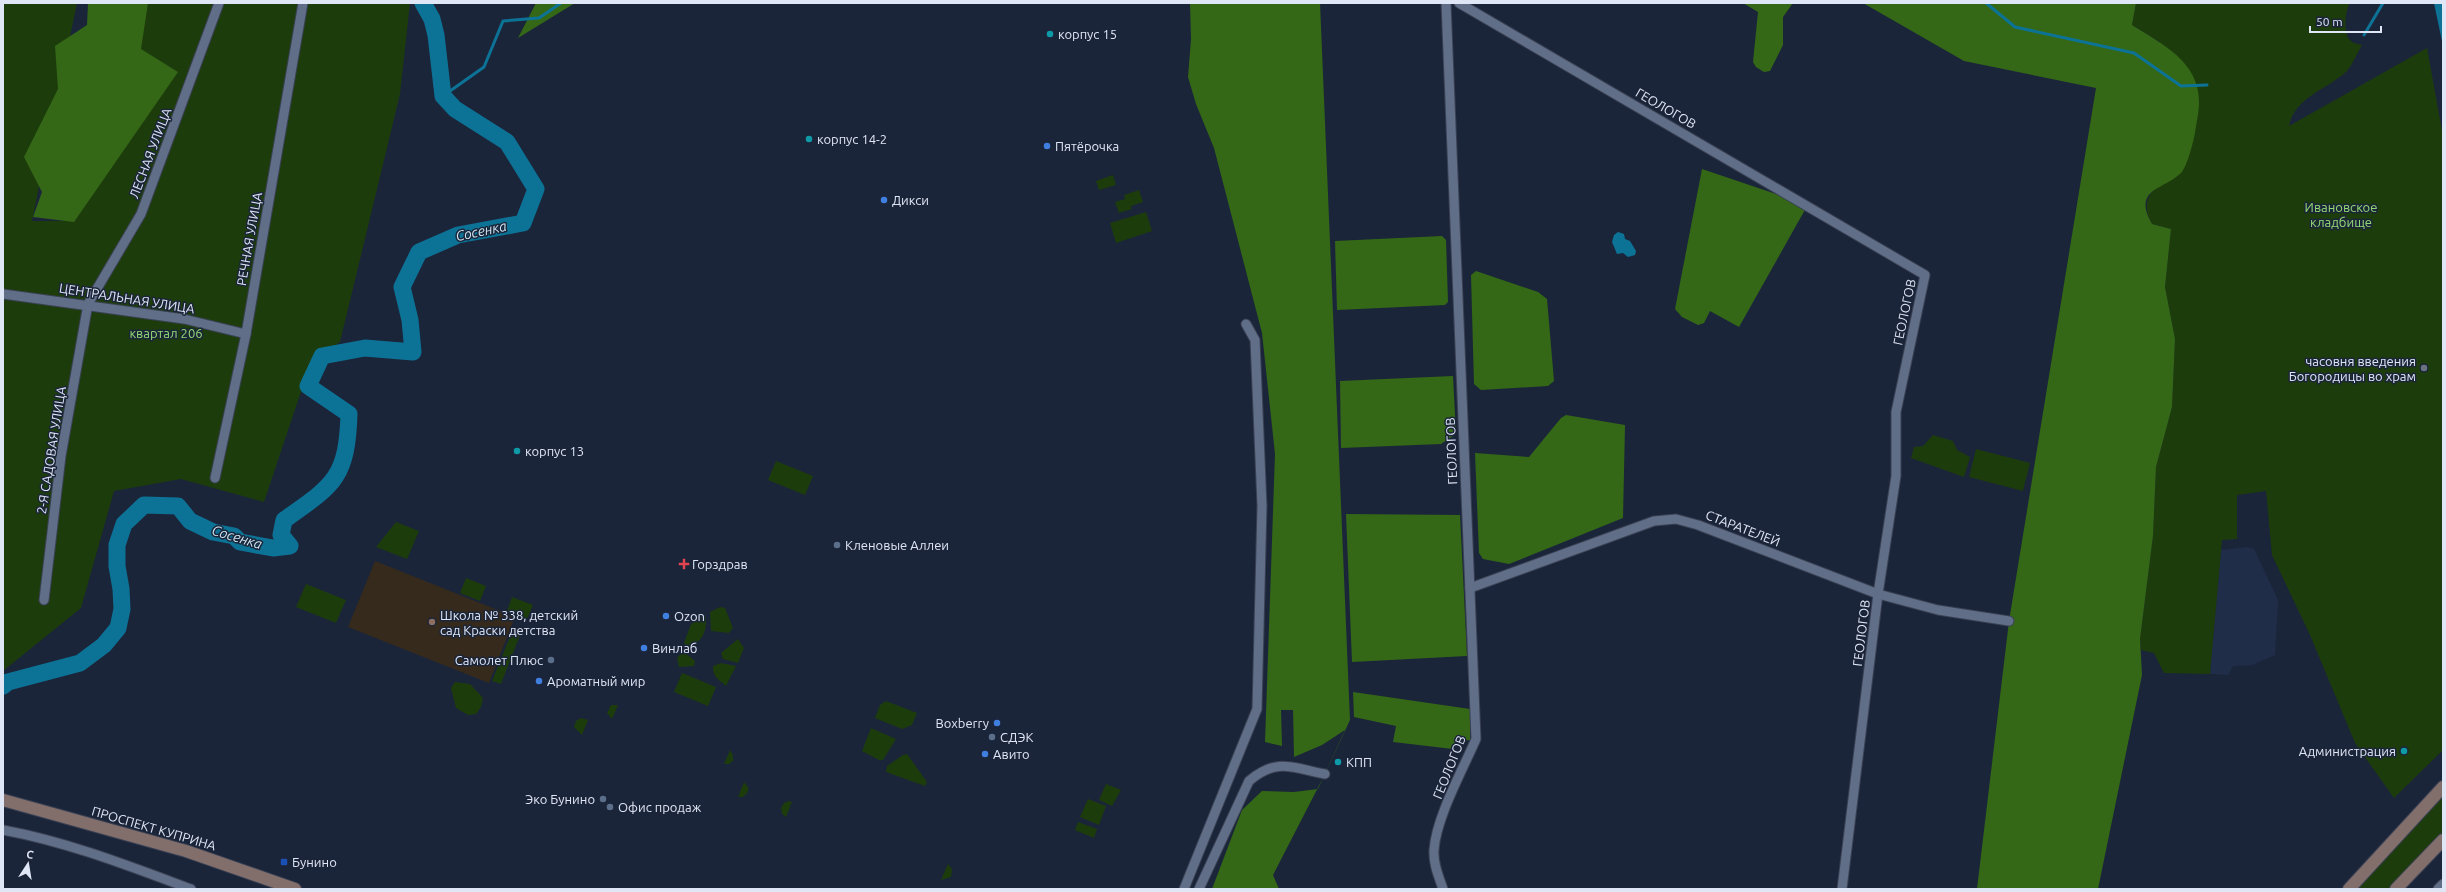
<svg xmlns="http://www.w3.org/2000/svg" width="2446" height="892" font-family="Ubuntu,sans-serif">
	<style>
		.built { fill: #202d48 }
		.education { fill: #362a1c }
		.green { fill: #1d3c0c }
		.forest { fill: #346816 }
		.water { fill: #0c7397 }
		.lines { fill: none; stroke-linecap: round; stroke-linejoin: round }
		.stream { stroke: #0c7397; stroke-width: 3 }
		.river { stroke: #0c7397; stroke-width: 17 }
		.minor-casing { stroke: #3a4154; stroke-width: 11 }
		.secondary-casing { stroke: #3a4154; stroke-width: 14 }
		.minor { stroke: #616e87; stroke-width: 9 }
		.secondary { stroke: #826e6a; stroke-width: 12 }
		.culture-dot { fill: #0f9aa8; stroke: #1b253a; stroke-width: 1.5 }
		.shop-dot { fill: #3f7fe0; stroke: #1b253a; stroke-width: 1.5 }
		.worship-dot { fill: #6b7280; stroke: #1b253a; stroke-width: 1.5 }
		.service-dot { fill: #5c6f8a; stroke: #1b253a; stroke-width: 1.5 }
		.health-dot { fill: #e0444e; stroke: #1b253a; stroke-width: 1.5 }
		.education-dot { fill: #8d6e63; stroke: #1b253a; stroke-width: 1.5 }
		.transit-dot { fill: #1a4fb4; stroke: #1b253a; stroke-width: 1.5 }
		.labels { text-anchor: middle; stroke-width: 3; stroke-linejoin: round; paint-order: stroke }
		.poi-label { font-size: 13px; fill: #dfe6f5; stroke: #1b253a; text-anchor: start }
		.street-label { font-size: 13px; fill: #dfe6f5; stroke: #1b253a }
		.park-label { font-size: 13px; fill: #93da72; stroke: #1b253a }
		.water-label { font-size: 14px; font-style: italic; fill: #cee7f3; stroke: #1b253a }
	</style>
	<rect width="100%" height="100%" fill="#1b253a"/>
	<polygon class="built" points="2247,547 2254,549 2278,600 2275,655 2252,665 2233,666 2228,675 2210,674 2221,550"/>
	<polygon class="education" points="375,561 515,617 489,683 348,627"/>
	<g class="green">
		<polygon points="3,3 77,3 32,221 71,221 171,67 114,49 124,3 410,3 400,94 340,342 311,362 264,502 181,479 114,491 81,608 3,671"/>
		<path d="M 2136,3 L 2350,3 C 2345,11 2343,34 2350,40 C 2352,43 2358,44 2362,45 C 2357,53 2352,66 2346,72 C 2326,90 2295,97 2289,126 L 2427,48 L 2443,136 L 2443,750 L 2394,798 L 2355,743 L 2310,635 L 2272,555 L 2266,491 L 2237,495 L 2237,539 L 2222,540 L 2210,674 L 2164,673 L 2154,653 L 2141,650 L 2140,639 L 2153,536 L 2156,467 L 2172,407 L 2175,339 L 2165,287 L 2171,229 L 2152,224 C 2143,209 2145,194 2161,185 L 2160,42 L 2132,25 Z"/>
		<polygon points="1113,175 1116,185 1099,190 1096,181"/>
		<polygon points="1139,190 1143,202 1131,206 1132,209 1119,213 1115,202 1125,199 1124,195"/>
		<polygon points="1146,212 1152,231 1116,243 1110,223"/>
		<polygon points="1933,435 1953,441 1957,450 1970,457 1964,477 1911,458 1914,447 1923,446"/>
		<polygon points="1976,449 2030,463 2023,491 1969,477"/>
		<polygon points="776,461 813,476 805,495 768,480"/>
		<polygon points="396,522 419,531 407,559 376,547"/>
		<polygon points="466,578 486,586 480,601 460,593"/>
		<polygon points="306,584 346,600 336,623 296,607"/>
		<polygon points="512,597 533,605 527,619 507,611"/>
		<polygon points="720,607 725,608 733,628 729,633 711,631 710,612"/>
		<path d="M 704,615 L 706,617 C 707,631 702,646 685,645 L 684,643 L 691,624 Z"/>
		<polygon points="514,627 522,630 501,684 492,681"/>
		<polygon points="738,639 744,648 738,663 723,659 721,653"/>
		<polygon points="683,651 695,661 694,666 679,667 677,658"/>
		<path d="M 721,663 L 736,666 L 726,686 C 719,680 712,676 713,666 Z"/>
		<polygon points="682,673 716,687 708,706 674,692"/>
		<polygon points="455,682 470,684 483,698 481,707 476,714 468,715 456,708 451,688"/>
		<polygon points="886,701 917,713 912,725 902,729 875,718 880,705"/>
		<polygon points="611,705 618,705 612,719 607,713"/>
		<polygon points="581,718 588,720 582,735 574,727 576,721"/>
		<polygon points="871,728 896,739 883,760 879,760 862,751"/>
		<polygon points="730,750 733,755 733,761 729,764 724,764"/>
		<polygon points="907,754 927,782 925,786 886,772 887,766 903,755"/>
		<polygon points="744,782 748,787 748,792 743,797 738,797"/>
		<polygon points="1106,784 1121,790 1112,806 1099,800"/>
		<polygon points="2443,796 2443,832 2389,889 2357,889"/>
		<polygon points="1088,799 1106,806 1099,825 1080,817"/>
		<polygon points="789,801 792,802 786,817 782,814 781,808 784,803"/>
		<polygon points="1078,822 1097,829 1094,838 1075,830"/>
		<polygon points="948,864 952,869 951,877 941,880"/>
	</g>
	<g class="forest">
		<polygon points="88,3 148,3 141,49 178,72 74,222 33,217 42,192 24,157 58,89 55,46 87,25"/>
		<polygon points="536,3 575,3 518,38"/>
		<polygon points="1190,3 1320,3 1350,720 1325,774 1273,875 1279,889 1212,889 1242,810 1262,791 1294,792 1318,789 1345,730 1322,745 1294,757 1293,710 1281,710 1282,746 1265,742 1275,454 1262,333 1214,148 1196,104 1188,77 1191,39"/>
		<polygon points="1743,3 1793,3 1783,17 1783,45 1770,71 1764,72 1756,67 1753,62 1758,12"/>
		<path d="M 1863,3 L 2136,3 L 2132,25 C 2162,44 2200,62 2199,103 C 2199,113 2196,124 2195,133 C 2193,143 2187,167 2181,173 C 2163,190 2132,189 2152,224 L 2171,229 L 2165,287 L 2175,339 L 2172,407 L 2156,467 L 2153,536 L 2140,639 L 2142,675 L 2098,889 L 1977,889 L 2009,621 L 2096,88 L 1964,61 Z"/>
		<polygon points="1702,169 1776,194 1806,208 1739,327 1710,311 1704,323 1698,325 1682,317 1675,309"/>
		<polygon points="1442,236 1446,240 1448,302 1445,305 1337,310 1335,241"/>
		<polygon points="1476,271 1538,292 1547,299 1554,381 1548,386 1481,390 1474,384 1471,275"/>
		<polygon points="1453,376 1456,434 1441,444 1341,448 1340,381"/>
		<polygon points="1566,415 1625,425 1623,518 1509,564 1483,559 1479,553 1475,453 1529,457 1561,418"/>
		<polygon points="1346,514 1460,515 1467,656 1352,662"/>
		<polygon points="1353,692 1470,709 1470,740 1457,741 1453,749 1393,742 1396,726 1354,717"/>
	</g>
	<g class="water">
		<polygon points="2434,3 2443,3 2443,46"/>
		<polygon points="1618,232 1624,234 1625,239 1630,241 1636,251 1635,255 1628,257 1623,253 1617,254 1612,242 1614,235"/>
	</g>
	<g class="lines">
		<g class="stream">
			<polyline points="1986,3 2015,27 2134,53 2181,86 2207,85"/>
			<polyline points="2364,35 2383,3"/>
			<polyline points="443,96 484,67 503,21 539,18 561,3"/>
		</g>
		<path class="river" d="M 3,686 L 8,682 L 80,663 L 104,645 L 118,628 L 122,609 L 121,589 L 117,566 L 117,545 L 124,524 L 144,505 L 178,506 L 190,521 L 213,532 L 234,536 L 240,542 L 273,548 L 290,546 L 281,535 L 284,520 C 334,485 347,478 349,414 L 308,386 L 322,356 L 365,348 L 413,352 L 410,320 L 402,287 L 419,252 L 458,235 L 523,223 L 536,189 L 507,142 L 455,109 L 443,96 L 436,35 L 432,19 L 423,3"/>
		<defs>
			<g id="minor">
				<polyline points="1459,3 1925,275 1896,412 1896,476 1878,594 1842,889"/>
				<polyline points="3,294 184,319 246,334"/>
				<polyline points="215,478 246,334 303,3"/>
				<polyline points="1470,588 1654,521 1676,519 1698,525 1878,594 1938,610 2009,621"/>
				<polyline points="44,600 61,456 88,304 141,214 219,3"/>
				<path d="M 3,830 C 68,842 129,866 191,889"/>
				<polyline points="1184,889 1257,709 1262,506 1255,340 1246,324"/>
				<path d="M 1199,889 L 1249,781 C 1277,757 1293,768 1325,774"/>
				<path d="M 1443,889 C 1439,877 1433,864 1434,850 C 1436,818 1463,769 1476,739 L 1446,3"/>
				<polyline points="2438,889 2443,884"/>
			</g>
			<g id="secondary">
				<polyline points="3,800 186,851 295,889"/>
				<polyline points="2349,889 2443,787"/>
				<polyline points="2396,889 2443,840"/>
			</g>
		</defs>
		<use href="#minor" class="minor-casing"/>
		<use href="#secondary" class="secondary-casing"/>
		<use href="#minor" class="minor"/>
		<use href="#secondary" class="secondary"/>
	</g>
	<g class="culture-dot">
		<circle cx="1050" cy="34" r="4"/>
		<circle cx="809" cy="139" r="4"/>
		<circle cx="517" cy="451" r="4"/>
		<circle cx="2404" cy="751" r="4"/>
		<circle cx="1338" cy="762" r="4"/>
	</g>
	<g class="shop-dot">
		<circle cx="1047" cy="146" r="4"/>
		<circle cx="884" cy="200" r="4"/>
		<circle cx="666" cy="616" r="4"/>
		<circle cx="644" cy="648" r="4"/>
		<circle cx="539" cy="681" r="4"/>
		<circle cx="997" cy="723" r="4"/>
		<circle cx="985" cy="754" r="4"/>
	</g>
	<circle class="worship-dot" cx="2424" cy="368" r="4"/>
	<g class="service-dot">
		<circle cx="837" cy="545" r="4"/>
		<circle cx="551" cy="660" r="4"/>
		<circle cx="992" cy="737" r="4"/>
		<circle cx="603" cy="799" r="4"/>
		<circle cx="610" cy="807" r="4"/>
	</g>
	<path class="health-dot" d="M682 558h4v4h4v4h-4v4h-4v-4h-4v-4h4z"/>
	<circle class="education-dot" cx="432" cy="622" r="4"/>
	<rect class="transit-dot" x="280" y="858" width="8" height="8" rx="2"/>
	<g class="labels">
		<g class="poi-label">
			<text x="1058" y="39">корпус 15</text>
			<text x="817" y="144">корпус 14-2</text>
			<text x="1055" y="151">Пятёрочка</text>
			<text x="892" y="205">Дикси</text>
			<text x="2416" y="366" text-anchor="end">часовня введения<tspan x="2416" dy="15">Богородицы во храм</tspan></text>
			<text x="525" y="456">корпус 13</text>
			<text x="845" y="550">Кленовые Аллеи</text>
			<text x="692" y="569">Горздрав</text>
			<text x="440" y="620">Школа № 338, детский<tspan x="440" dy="15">сад Краски детства</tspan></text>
			<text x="674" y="621">Ozon</text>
			<text x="652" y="653">Винлаб</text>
			<text x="543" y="665" text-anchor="end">Самолет Плюс</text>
			<text x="547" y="686">Ароматный мир</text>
			<text x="989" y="728" text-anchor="end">Boxberry</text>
			<text x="1000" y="742">СДЭК</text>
			<text x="2396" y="756" text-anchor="end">Администрация</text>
			<text x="993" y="759">Авито</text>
			<text x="1346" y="767">КПП</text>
			<text x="595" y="804" text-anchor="end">Эко Бунино</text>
			<text x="618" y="812">Офис продаж</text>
			<text x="292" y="867">Бунино</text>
		</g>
		<g class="street-label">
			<text transform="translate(1666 108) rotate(30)" y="5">ГЕОЛОГОВ</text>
			<text transform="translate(150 153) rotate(-69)" y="5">ЛЕСНАЯ УЛИЦА</text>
			<text transform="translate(249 239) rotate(-80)" y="5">РЕЧНАЯ УЛИЦА</text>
			<text transform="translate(127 298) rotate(9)" y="5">ЦЕНТРАЛЬНАЯ УЛИЦА</text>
			<text transform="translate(1904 312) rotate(-78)" y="5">ГЕОЛОГОВ</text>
			<text transform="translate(51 450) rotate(-81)" y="5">2-Я САДОВАЯ УЛИЦА</text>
			<text transform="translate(1451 451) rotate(-92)" y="5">ГЕОЛОГОВ</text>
			<text transform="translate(1743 528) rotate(21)" y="5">СТАРАТЕЛЕЙ</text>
			<text transform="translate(1861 633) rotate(-83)" y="5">ГЕОЛОГОВ</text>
			<text transform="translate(1449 767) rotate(-68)" y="5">ГЕОЛОГОВ</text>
			<text transform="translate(154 828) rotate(16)" y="5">ПРОСПЕКТ КУПРИНА</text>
		</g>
		<g class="park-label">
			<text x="2341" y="212">Ивановское<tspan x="2341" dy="15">кладбище</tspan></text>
			<text x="166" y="338">квартал 206</text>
		</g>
		<g class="water-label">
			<text transform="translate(481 231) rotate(-12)" y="5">Сосенка</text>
			<text transform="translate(237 537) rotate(17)" y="5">Сосенка</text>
		</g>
	</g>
	<rect width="2446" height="892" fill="none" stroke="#dfe6f5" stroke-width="8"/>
	<g transform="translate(28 864) rotate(12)" stroke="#1b253a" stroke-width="3" paint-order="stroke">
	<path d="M0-3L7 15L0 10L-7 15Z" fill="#dfe6f5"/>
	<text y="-6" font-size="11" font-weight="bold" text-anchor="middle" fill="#dfe6f5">С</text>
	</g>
	<path d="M2310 26v6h71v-6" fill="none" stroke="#dfe6f5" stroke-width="2"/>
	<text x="2316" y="26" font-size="12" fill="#dfe6f5" stroke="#1b253a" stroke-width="3" paint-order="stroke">50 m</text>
</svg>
